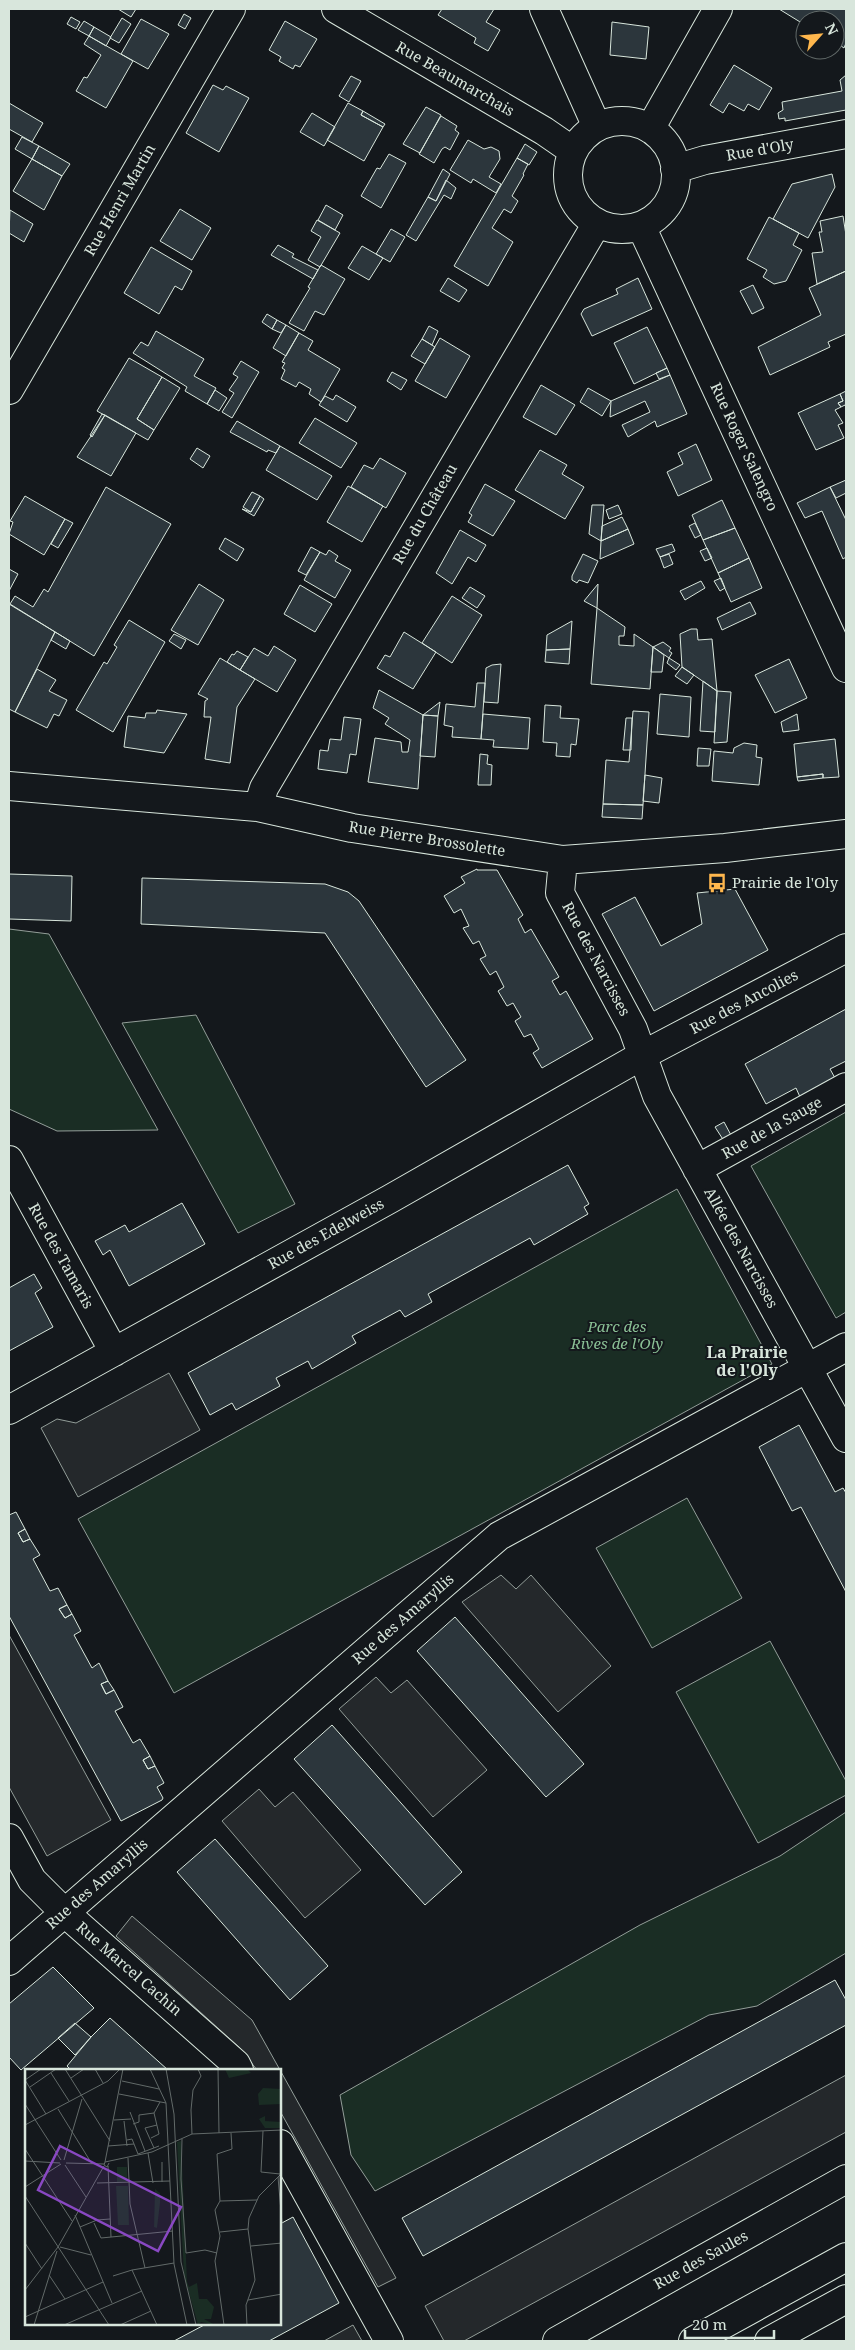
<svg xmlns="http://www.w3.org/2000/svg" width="855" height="2350" viewBox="0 0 855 2350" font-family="'Noto Serif',serif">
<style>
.green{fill:#1a2d24;stroke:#939e99}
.parking{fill:#24282b;stroke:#939e99}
.building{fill:#2c363c;stroke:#d8e6dc}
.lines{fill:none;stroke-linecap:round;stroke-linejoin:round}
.minor-casing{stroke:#d8e6dc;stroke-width:30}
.major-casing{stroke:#d8e6dc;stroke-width:30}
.minor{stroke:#14181c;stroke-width:28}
.major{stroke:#14181c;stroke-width:28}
.labels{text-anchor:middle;stroke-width:4;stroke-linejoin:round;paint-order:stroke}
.street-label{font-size:15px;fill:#d8e6dc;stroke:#14181c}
.poi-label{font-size:15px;fill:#d8e6dc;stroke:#14181c;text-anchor:start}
.park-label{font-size:15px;font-style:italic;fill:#8ac095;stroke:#14181c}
.neighbourhood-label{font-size:16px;font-weight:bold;fill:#d8e6dc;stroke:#14181c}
.inset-road{fill:none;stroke:#626a69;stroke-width:1}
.view{fill:#8948c3;fill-opacity:0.15;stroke:#8948c3;stroke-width:2.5}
.inset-edge{fill:none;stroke:#d8e6dc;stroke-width:2.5}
</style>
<rect width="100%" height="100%" fill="#14181c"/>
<path class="green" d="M 9,929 L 49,934 L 158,1130 L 57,1131 L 9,1109 Z
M 196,1015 L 295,1204 L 238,1233 L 122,1023 Z
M 846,1112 L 846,1312 L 836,1318 L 751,1166 Z
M 677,1189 L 772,1364 L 174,1693 L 78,1519 Z
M 687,1498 L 742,1598 L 652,1648 L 596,1548 Z
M 770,1641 L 846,1781 L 846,1795 L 758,1843 L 676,1692 Z
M 846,1812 L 846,1953 L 757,2006 L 709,2015 L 375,2191 L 351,2155 L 340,2095 L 640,1925 L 780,1856 Z"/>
<path class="parking" d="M 169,1373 L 200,1430 L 78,1497 L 41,1428 L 57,1419 L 76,1423 Z
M 501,1575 L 516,1589 L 531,1575 L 611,1666 L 558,1712 L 462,1602 Z
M 9,1635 L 111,1820 L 47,1856 L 9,1787 Z
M 376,1677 L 391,1693 L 407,1680 L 487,1770 L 433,1817 L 339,1709 Z
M 259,1789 L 275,1807 L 293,1792 L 361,1870 L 305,1918 L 222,1821 Z
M 132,1916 L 252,2020 L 280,2070 L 257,2070 L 240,2048 L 116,1936 Z
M 280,2070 L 396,2278 L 378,2287 L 280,2111 Z
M 846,2075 L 846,2132 L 464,2341 L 444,2341 L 425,2306 Z
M 353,2325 L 362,2341 L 324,2341 Z"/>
<path class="building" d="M 118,9 L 136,9 L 131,17 Z
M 442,9 L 494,9 L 486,22 L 500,30 L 488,51 L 474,43 L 476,38 L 438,15 Z
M 779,9 L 846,9 L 846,43 L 844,48 L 835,42 L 835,20 L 805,20 L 805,25 Z
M 184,14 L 191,18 L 185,29 L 178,25 Z
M 71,17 L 80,22 L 76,29 L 67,24 Z
M 122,18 L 131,24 L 119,43 L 110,38 Z
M 141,19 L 169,34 L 148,69 L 121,54 Z
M 84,21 L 94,27 L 89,36 L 78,30 Z
M 285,21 L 317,39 L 300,67 L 295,65 L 293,69 L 279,61 L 281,57 L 269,50 Z
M 612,22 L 649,27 L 646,59 L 610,55 Z
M 94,27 L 111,37 L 106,46 L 89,36 Z
M 89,36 L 133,61 L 106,108 L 76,91 L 84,77 L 87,78 L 101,55 L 84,44 Z
M 734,65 L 772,88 L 759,110 L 748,104 L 744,111 L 729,103 L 723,113 L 710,105 Z
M 846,75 L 846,110 L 785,121 L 785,118 L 779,119 L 778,113 L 783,110 L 782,102 L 842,91 L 840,80 Z
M 351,76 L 361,81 L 349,102 L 339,96 Z
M 213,85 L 223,90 L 226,86 L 249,98 L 219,152 L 186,133 Z
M 9,103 L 43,123 L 32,142 L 9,129 Z
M 348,103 L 363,111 L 361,115 L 383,127 L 364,161 L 327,140 Z
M 426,107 L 441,115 L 420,153 L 403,144 Z
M 363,111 L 385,124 L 383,127 L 361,115 Z
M 312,113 L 335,127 L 324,146 L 300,132 Z
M 441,116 L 457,126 L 455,130 L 459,133 L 450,150 L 445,147 L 442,149 L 434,163 L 419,154 Z
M 22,137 L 39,146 L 32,159 L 15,149 Z
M 468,140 L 484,149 L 491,147 L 499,151 L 500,159 L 489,177 L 501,184 L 496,193 L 473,179 L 471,183 L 450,170 Z
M 525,144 L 537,152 L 529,165 L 517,158 Z
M 39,146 L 70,164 L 62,176 L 32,159 Z
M 389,154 L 406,163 L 381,208 L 361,196 L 377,168 L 380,169 Z
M 517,158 L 528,164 L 523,174 L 524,175 L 512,196 L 518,201 L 511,213 L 504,209 L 492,228 L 513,242 L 488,286 L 454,266 Z
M 32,159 L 62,176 L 44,210 L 13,191 Z
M 443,169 L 450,174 L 436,201 L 428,197 Z
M 832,174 L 835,187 L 808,238 L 773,219 L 792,184 Z
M 446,180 L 456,188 L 451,199 L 444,195 L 416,241 L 406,235 L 428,197 L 436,201 Z
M 326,205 L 343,215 L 335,230 L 318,220 Z
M 180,209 L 211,228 L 192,260 L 160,241 Z
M 10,210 L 33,224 L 24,242 L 9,233 Z
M 843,216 L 846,235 L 846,271 L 817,284 L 812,253 L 823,252 L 819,232 L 822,232 L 820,221 Z
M 769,217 L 799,233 L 793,245 L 802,250 L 786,281 L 774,284 L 763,277 L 767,270 L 747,259 Z
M 317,220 L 340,233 L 320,267 L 308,260 L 321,237 L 311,231 Z
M 391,229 L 405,237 L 390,262 L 376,254 Z
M 278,245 L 294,254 L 292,257 L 318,270 L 313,279 L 271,255 Z
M 362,246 L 383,258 L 369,280 L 348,268 Z
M 151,247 L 192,271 L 182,290 L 175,286 L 159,314 L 124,293 Z
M 321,265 L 345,279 L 324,315 L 315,311 L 304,331 L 289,323 L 310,288 L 308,287 Z
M 846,271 L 846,334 L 828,342 L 830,347 L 770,375 L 758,347 L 821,315 L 809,288 Z
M 448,278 L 467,290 L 459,302 L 440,291 Z
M 638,278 L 652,309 L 592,336 L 581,314 L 584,309 L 618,294 L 616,289 Z
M 753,285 L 764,308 L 752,314 L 740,291 Z
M 267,314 L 277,320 L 272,329 L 262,322 Z
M 277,320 L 286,325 L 281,333 L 272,329 Z
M 286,325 L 299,333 L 286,356 L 273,348 Z
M 429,326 L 438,331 L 432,345 L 422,339 Z
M 647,327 L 667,368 L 634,384 L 614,343 Z
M 156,331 L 204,359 L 194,376 L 216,388 L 207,404 L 185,391 L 187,387 L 133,353 L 141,342 L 148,346 Z
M 299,333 L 313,341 L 308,350 L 340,369 L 321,402 L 309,394 L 311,389 L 299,382 L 296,387 L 281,379 L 285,370 L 282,368 L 285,363 L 282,362 Z
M 440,338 L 470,356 L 446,398 L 415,381 Z
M 422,339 L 435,347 L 425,364 L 411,356 Z
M 129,358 L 162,377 L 137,419 L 154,430 L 148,440 L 97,411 Z
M 241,361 L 259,372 L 232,418 L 222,412 L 234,393 L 229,390 L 238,377 L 233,374 Z
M 667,368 L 670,375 L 659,379 L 656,373 Z
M 392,372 L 407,380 L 401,390 L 387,381 Z
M 670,375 L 687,414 L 657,427 L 655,421 L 628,437 L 622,425 L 650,412 L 645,401 L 610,417 L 611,401 Z
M 162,377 L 180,388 L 154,430 L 137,419 Z
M 541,385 L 575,405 L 556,435 L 523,417 Z
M 588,388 L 611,401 L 602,416 L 580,402 Z
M 215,390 L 227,398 L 219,411 L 207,404 Z
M 846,391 L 846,408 L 845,405 L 841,407 L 838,403 L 843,401 L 840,394 Z
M 840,394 L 843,401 L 838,403 L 841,407 L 835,410 L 843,423 L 838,425 L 844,438 L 816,450 L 798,413 Z
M 336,395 L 356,407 L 347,422 L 319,405 L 325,396 L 333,400 Z
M 102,414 L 105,415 L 92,437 L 90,435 Z
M 105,415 L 136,433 L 111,476 L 77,457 Z
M 315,418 L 357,443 L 341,468 L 299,443 Z
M 237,421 L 280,446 L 276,453 L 268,450 L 267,452 L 230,432 Z
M 696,444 L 712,480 L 678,496 L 667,472 L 683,464 L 678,453 Z
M 280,446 L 332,476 L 317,500 L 266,470 Z
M 197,448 L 210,456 L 203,468 L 190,459 Z
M 540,450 L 567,465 L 562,474 L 584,487 L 565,519 L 515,490 Z
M 380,458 L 406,473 L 386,508 L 351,487 L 364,465 L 373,469 Z
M 846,480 L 846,493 L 836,498 L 830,487 Z
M 485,484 L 515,501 L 493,536 L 468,522 L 472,515 L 469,513 Z
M 348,486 L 383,506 L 362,542 L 327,522 Z
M 106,487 L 171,524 L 94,656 L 10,604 L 15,596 L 33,607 L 44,589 L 48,592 Z
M 830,487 L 846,520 L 846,557 L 843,559 L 822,511 L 805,518 L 797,503 Z
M 252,492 L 260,496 L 251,512 L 243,507 Z
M 25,496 L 65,519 L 44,555 L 9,534 L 13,522 L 10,521 Z
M 260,496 L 264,499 L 254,516 L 242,509 L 251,512 Z
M 722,500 L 735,528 L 703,540 L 692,515 Z
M 592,505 L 604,505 L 601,541 L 589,534 Z
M 618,505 L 622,514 L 609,519 L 606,510 Z
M 622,517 L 628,529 L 601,541 L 602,526 Z
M 65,519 L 73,523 L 58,548 L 51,544 Z
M 695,523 L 701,535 L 695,538 L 689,526 Z
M 735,528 L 749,558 L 718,573 L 703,540 Z
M 628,529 L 634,544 L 600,559 L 601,541 Z
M 460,530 L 486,545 L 476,562 L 468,557 L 452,584 L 436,573 Z
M 225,538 L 244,549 L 237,561 L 219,549 Z
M 672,544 L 675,551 L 660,557 L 656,549 Z
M 311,547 L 320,552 L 306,575 L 298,571 Z
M 707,548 L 712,558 L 705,561 L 700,551 Z
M 329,550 L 338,556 L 335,561 L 351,570 L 335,598 L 304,580 L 320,552 L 326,555 Z
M 583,554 L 598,561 L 588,583 L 579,580 L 577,583 L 572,580 L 572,576 Z
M 669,554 L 673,564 L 664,568 L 660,557 Z
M 749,558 L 762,588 L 731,602 L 718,573 Z
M 9,569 L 18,574 L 9,591 Z
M 721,578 L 725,588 L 720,591 L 714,581 Z
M 701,581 L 705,588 L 685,600 L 680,591 Z
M 199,584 L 224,600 L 198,645 L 171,630 Z
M 598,584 L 597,608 L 584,601 Z
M 300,585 L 332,604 L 315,632 L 284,614 Z
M 470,587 L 485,596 L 477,608 L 462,598 Z
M 452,596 L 482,615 L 452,663 L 422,643 Z
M 750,602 L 756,614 L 722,630 L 717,618 Z
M 9,604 L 55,632 L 15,712 L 9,709 Z
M 597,608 L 625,627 L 624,636 L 619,636 L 619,645 L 634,646 L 634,634 L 653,647 L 650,689 L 591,684 Z
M 129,620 L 165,642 L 113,732 L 76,710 L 104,662 L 107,664 L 117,647 L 114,645 Z
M 572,621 L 570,649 L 546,650 L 547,635 Z
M 691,629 L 697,629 L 698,640 L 712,639 L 717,691 L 682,667 L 680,634 Z
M 55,632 L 70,641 L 66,649 L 51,640 Z
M 404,632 L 436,652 L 413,689 L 377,668 L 385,655 L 390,657 Z
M 174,634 L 186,640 L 181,649 L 169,641 Z
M 663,642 L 671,648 L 669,651 L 672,653 L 669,658 L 653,647 Z
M 274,646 L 296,660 L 277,692 L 240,670 L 254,648 L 268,656 Z
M 653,647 L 664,655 L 662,672 L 651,672 Z
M 570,649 L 569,664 L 545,662 L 546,650 Z
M 237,651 L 248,657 L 240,670 L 227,662 L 232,654 L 234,655 Z
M 220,658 L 255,679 L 237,707 L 230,763 L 205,759 L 211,717 L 204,717 L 205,701 L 208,699 L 198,694 Z
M 669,658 L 680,665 L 676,670 L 667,663 Z
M 789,659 L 807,698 L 775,713 L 755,675 Z
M 501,664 L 498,703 L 484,702 L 486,668 L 492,665 Z
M 682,667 L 694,675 L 687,684 L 675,676 Z
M 37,669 L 56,680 L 49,691 L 67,700 L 59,716 L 54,714 L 47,728 L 15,712 Z
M 703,681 L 717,691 L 715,732 L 700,731 Z
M 477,683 L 485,683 L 481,739 L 452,737 L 453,727 L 444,725 L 446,704 L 475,707 Z
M 379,690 L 423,715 L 418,789 L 368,782 L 375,738 L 401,742 L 402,752 L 408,752 L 410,740 L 385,724 L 389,718 L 373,708 Z
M 717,691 L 731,692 L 727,742 L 714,743 Z
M 660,694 L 691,697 L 689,737 L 657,734 Z
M 440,702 L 438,716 L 423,715 Z
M 545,705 L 561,706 L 560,718 L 579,719 L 576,745 L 571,744 L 570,757 L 556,756 L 557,743 L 543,742 Z
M 157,710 L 187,714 L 164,753 L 124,747 L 128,716 L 145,718 L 146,713 L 156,713 Z
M 633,711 L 649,712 L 643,805 L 603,804 L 606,760 L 629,762 Z
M 483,714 L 530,718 L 528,749 L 493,747 L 494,740 L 481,739 Z
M 797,714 L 799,730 L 783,732 L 781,722 Z
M 423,715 L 438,716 L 435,757 L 420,756 Z
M 344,717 L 361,719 L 356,755 L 350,754 L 347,773 L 318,769 L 320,750 L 328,751 L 330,739 L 341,740 Z
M 626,718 L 632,718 L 631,750 L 623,750 Z
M 835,739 L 839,777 L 823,778 L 823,774 L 797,777 L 794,744 Z
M 744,743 L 757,745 L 756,757 L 762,758 L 759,785 L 712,781 L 714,751 L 733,753 L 734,748 Z
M 698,748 L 711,749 L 709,766 L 697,766 Z
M 480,754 L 488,755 L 487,764 L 492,765 L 491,785 L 478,785 Z
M 823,774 L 823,778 L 798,781 L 797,777 Z
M 645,775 L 662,778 L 659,803 L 643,801 Z
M 603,804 L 643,805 L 642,819 L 602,817 Z
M 477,869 L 477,870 L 497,870 L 523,915 L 518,919 L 525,933 L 531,929 L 559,977 L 552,981 L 560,995 L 566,991 L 593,1039 L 542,1068 L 533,1053 L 539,1049 L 531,1034 L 524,1037 L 515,1021 L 521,1017 L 513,1003 L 507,1006 L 498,991 L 504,987 L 496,971 L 490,975 L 480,959 L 486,956 L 479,941 L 473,944 L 463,928 L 469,926 L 461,909 L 454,913 L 444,896 L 465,883 L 461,877 Z
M 9,874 L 72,876 L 71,921 L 9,919 Z
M 142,878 L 325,884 L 348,892 L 359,901 L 466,1060 L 426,1087 L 325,933 L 141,924 Z
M 735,889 L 768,950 L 654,1011 L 602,914 L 635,897 L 661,946 L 702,924 L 697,893 Z
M 846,1009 L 846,1061 L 830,1069 L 835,1078 L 800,1097 L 796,1088 L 766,1104 L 745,1064 Z
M 724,1122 L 732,1137 L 724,1141 L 715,1127 Z
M 568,1165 L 589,1204 L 584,1207 L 588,1214 L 534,1245 L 530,1238 L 428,1294 L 432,1302 L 405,1317 L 400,1310 L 352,1336 L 356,1343 L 312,1369 L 308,1361 L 276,1378 L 280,1386 L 236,1410 L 232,1403 L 210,1415 L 188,1373 Z
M 182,1203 L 205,1244 L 129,1286 L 110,1250 L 103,1255 L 95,1241 L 125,1225 L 129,1232 Z
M 34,1274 L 42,1288 L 35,1293 L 53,1327 L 9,1351 L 9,1288 Z
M 799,1425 L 835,1492 L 843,1488 L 846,1493 L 846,1592 L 801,1507 L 792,1511 L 759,1447 Z
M 16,1512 L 25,1529 L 18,1533 L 23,1542 L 30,1539 L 40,1555 L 33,1559 L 50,1591 L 58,1588 L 67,1605 L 59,1609 L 65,1618 L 72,1614 L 81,1631 L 74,1635 L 92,1668 L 99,1663 L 108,1681 L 101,1684 L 106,1694 L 114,1690 L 123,1707 L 115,1711 L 133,1743 L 140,1739 L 150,1756 L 143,1760 L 148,1769 L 155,1766 L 164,1783 L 157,1787 L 163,1798 L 162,1800 L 121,1821 L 9,1616 L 9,1515 Z
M 25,1529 L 30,1539 L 23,1542 L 18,1533 Z
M 67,1605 L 72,1614 L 65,1618 L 59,1609 Z
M 455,1617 L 584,1764 L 546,1797 L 417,1651 Z
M 108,1681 L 114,1690 L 106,1694 L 101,1684 Z
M 332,1725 L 462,1872 L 425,1905 L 294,1759 Z
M 150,1756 L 155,1766 L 148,1769 L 143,1760 Z
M 215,1839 L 328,1966 L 290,2000 L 177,1872 Z
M 53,1967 L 94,2008 L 21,2070 L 9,2057 L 9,2004 Z
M 835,1980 L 846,2000 L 846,2025 L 423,2256 L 402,2218 Z
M 110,2018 L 168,2070 L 71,2070 L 67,2066 L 91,2037 Z
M 75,2023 L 91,2037 L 75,2055 L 58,2038 Z
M 293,2217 L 339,2303 L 269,2341 L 174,2341 L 206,2324 L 280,2324 L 280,2224 Z"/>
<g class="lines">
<defs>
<path id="minor" d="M 336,9 L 544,131 L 573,151
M 544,9 L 597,127
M568 175a54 54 0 1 1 108 0a54 54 0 1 1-108 0Z
M 650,129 L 718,9
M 675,169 L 705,160 L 846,134
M 641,226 L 846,668
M 9,390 L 231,9
M 9,786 L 258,807 L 352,828 L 563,860 L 725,848 L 846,834
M 258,807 L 264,788 L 597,223
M 563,860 L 560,893 L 633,1029 L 657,1096 L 846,1438
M 9,1160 L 114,1352
M 697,1169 L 846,1087
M 9,1410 L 390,1199 L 641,1056 L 846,948
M 9,1838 L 32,1880 L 64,1912 L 236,2064 L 239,2070
M 9,1961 L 499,1536 L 846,1347
M 280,2144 L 389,2341
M 557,2341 L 846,2179"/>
<path id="major" d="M 693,2341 L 846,2257
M 769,2341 L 846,2299"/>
</defs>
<use href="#minor" class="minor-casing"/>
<use href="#major" class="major-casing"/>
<use href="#minor" class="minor"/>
<use href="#major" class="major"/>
</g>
<defs>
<symbol id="bus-bare" viewBox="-9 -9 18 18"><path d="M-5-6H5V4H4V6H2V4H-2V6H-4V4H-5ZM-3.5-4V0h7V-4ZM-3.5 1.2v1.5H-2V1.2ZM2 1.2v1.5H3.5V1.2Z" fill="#ffb74d" stroke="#14181c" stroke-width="2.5" paint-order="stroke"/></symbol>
</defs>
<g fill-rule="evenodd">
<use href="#bus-bare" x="703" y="869" width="28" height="28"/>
</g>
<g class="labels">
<g class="street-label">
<text transform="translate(455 79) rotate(30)" y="5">Rue Beaumarchais</text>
<text transform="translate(760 150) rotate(-10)" y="5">Rue d'Oly</text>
<text transform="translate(120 200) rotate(-60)" y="5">Rue Henri Martin</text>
<text transform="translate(744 447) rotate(65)" y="5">Rue Roger Salengro</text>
<text transform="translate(425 514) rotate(-60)" y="5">Rue du Château</text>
<text transform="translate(427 839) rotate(9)" y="5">Rue Pierre Brossolette</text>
<text transform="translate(596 959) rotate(62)" y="5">Rue des Narcisses</text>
<text transform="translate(744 1002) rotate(-28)" y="5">Rue des Ancolies</text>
<text transform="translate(772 1128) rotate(-29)" y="5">Rue de la Sauge</text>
<text transform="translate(326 1234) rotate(-29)" y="5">Rue des Edelweiss</text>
<text transform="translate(741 1248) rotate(61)" y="5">Allée des Narcisses</text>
<text transform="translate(61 1256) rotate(61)" y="5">Rue des Tamaris</text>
<text transform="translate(403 1619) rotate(-41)" y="5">Rue des Amaryllis</text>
<text transform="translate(97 1884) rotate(-41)" y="5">Rue des Amaryllis</text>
<text transform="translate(129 1969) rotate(41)" y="5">Rue Marcel Cachin</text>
<text transform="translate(701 2260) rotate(-29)" y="5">Rue des Saules</text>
</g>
<g class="poi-label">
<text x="732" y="888">Prairie de l'Oly</text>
</g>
<g class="park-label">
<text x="617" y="1332">Parc des<tspan x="617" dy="17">Rives de l'Oly</tspan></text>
</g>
<g class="neighbourhood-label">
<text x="747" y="1358">La Prairie<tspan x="747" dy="18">de l'Oly</tspan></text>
</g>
</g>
<g transform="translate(25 2069)">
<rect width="256" height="256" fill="#14181c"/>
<path d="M 200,0 L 222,0 L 226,4 L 204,9 ZM 238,19 L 256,20 L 256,35 L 234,36 L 233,25 ZM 240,47 L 240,52 L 256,53 L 256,59 L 240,59 L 234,50 ZM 156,72 L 162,213 L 164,218 L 172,214 L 174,230 L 182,230 L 189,238 L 186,250 L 179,250 L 190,256 L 176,253 L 173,256 L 159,206 L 152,73 ZM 92,98 L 102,98 L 102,112 L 92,113 ZM 91,117 L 103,117 L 104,156 L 93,156 ZM 130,120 L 135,124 L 135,134 L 132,159 L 129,158 Z" fill="#1a2d24"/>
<path class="inset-road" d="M 40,0 L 85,72M 70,0 L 78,14M 125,0 L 141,34 L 149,195 L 162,256M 141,0 L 149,45 L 156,193 L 171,256M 193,0 L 194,64M 26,4 L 44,32M 46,9 L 59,0M 0,11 L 21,45M 0,11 L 16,0M 97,12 L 134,20M 5,18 L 31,0M 94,25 L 141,34M 0,35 L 36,91M 33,40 L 67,95M 105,43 L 120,82M 89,51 L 106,50M 99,52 L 102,77M 108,55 L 114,53 L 114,46 L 129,44M 0,56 L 83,12 L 95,0M 238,62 L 236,103 L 255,105M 167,65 L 166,41 L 168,21 L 176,7 L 173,0M 126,69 L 134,65 L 129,44 L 135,33M 157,70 L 156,110 L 161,184 L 180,181 L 192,184M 102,71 L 107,70 L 113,85M 83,77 L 109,75M 129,79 L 120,59 L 132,56M 0,80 L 47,152M 123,84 L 128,114M 113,85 L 134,77M 103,89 L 105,135 L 120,199M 39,91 L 57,30M 0,92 L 35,94M 80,93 L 98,0M 137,93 L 137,113M 41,94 L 79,95M 84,94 L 82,98 L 79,96 L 80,93 L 127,83 L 167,65 L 257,61M 40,96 L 61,128M 83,97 L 86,168M 253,108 L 257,154M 72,114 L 145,112M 0,118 L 36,95M 0,127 L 84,256M 195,132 L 232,131M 50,146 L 87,234M 69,154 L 76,169 L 148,162M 55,158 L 72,151 L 85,150M 195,163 L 223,160M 0,174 L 17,200M 226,177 L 257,174M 35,178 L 66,186M 24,206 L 40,230M 88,207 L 107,201M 0,221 L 33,178 L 79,97M 223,231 L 257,225M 0,248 L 78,213M 9,256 L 32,182M 39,256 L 117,222M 95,256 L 126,242M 132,256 L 107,201 L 149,194M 199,256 L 190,192 L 195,167 L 190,141 L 195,132 L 192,85 L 207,80 L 206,64M 222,256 L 221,236 L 230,211 L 223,160 L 224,149 L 234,127 L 257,104"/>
<path class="view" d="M 35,77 L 156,138 L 133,182 L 13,121 Z"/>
<rect width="256" height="256" class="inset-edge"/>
</g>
<rect width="855" height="2350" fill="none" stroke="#d8e6dc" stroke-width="20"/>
<g transform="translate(820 35) rotate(63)"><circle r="24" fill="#14181c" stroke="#626a69"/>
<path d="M0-4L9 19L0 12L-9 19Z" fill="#ffb74d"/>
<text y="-8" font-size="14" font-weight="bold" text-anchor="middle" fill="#d8e6dc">N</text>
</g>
<path d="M685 2330v8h89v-8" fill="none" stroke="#d8e6dc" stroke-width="2.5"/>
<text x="692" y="2330" font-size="15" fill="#d8e6dc" stroke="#14181c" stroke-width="4" paint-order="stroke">20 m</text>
</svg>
